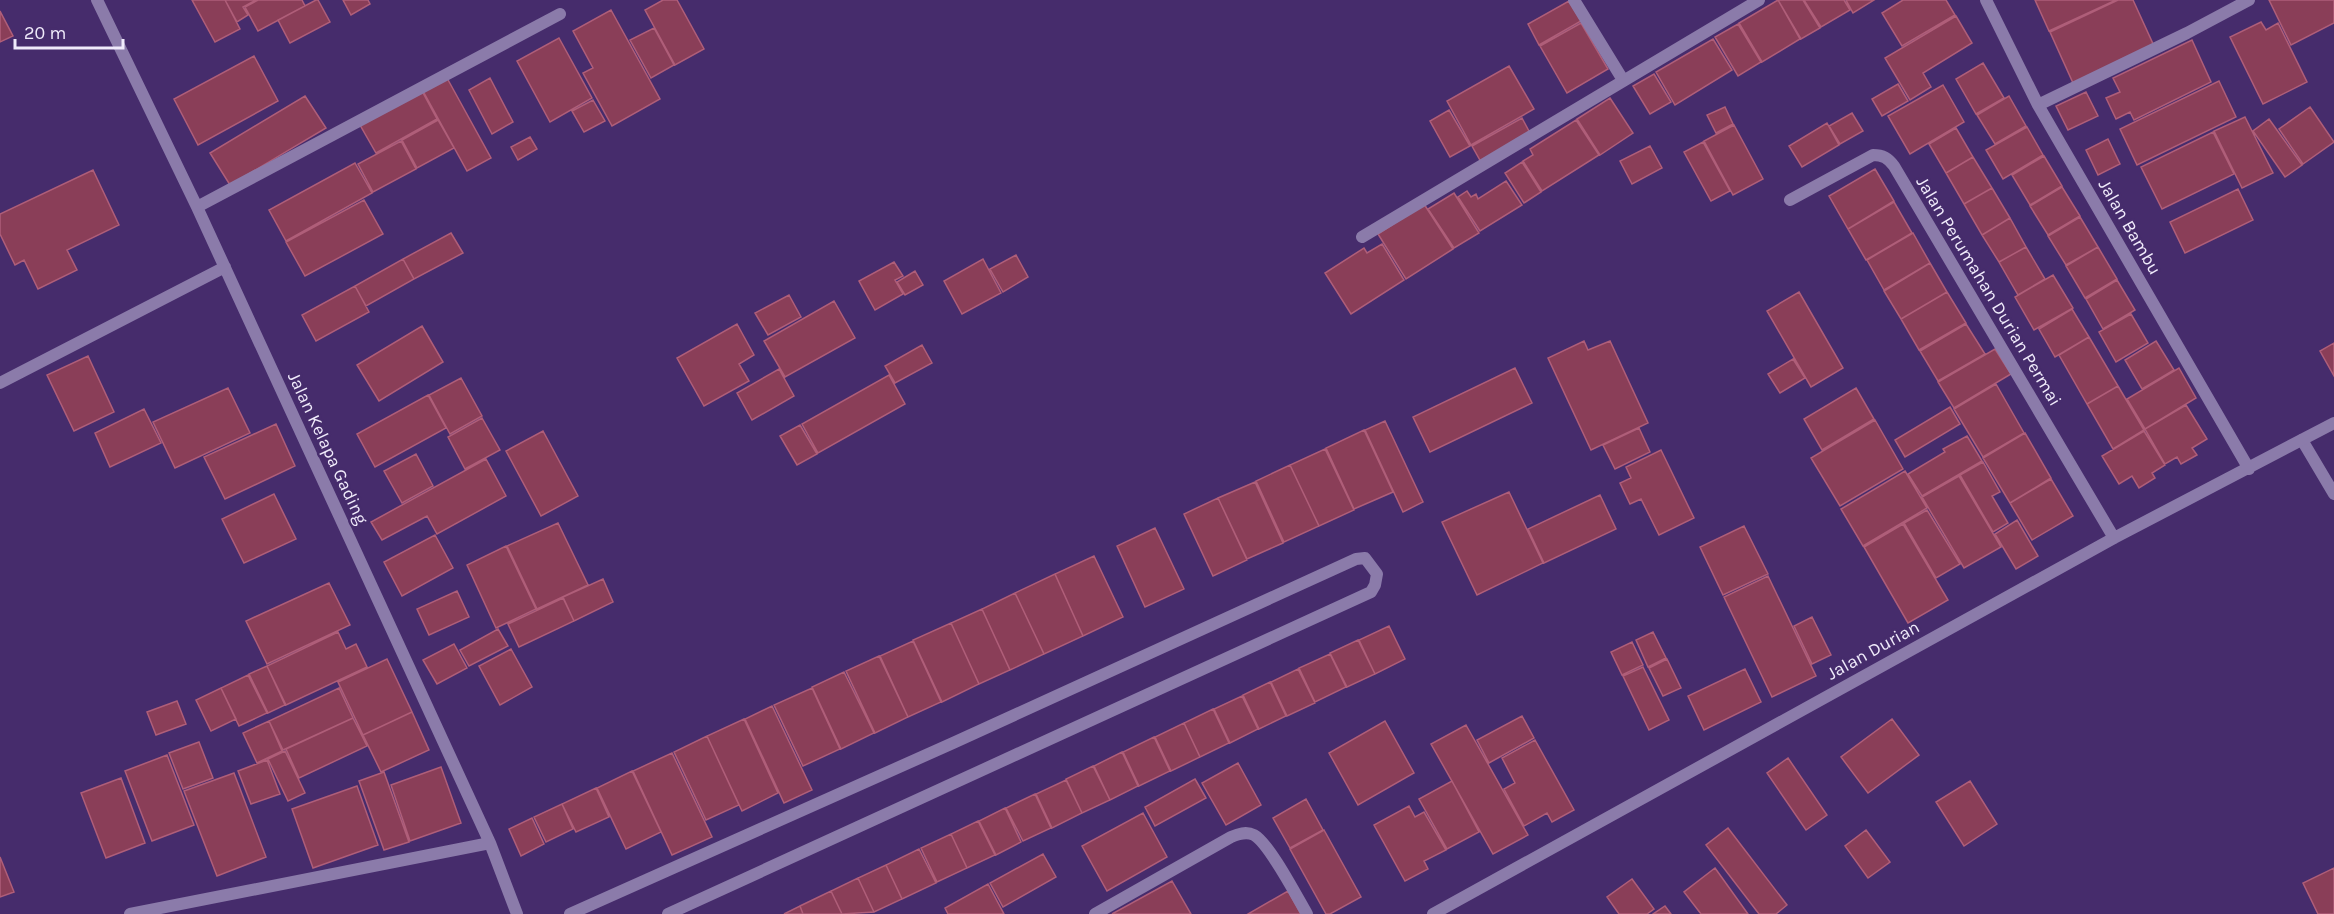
<svg xmlns="http://www.w3.org/2000/svg" width="2334" height="914" viewBox="0 0 2334 914" font-family="Karla,sans-serif">
<style>
.building{fill:#8a3e58;stroke:#af5e79;stroke-width:1.5}
.lines{fill:none;stroke-linecap:round;stroke-linejoin:round}
.service{stroke:#8b7baa;stroke-width:12}
.minor{stroke:#8b7baa;stroke-width:12}
.labels{text-anchor:middle;stroke-width:5;stroke-linejoin:round;paint-order:stroke}
.street-label{font-size:18px;fill:#f0ebfb;stroke:#462c6c}
</style>
<rect width="100%" height="100%" fill="#462c6c"/>
<path class="building" d="M 192,0 L 225,0 L 240,29 L 215,42 Z
M 225,0 L 256,0 L 243,7 L 248,15 L 237,22 Z
M 258,0 L 302,0 L 305,6 L 258,31 L 245,7 Z
M 316,0 L 318,0 L 330,22 L 290,43 L 278,20 Z
M 343,0 L 368,0 L 370,4 L 351,15 Z
M 663,0 L 677,0 L 704,49 L 675,65 L 645,10 Z
M 1778,0 L 1803,0 L 1820,28 L 1801,39 Z
M 1778,0 L 1800,39 L 1762,62 L 1739,23 Z
M 1804,0 L 1844,0 L 1850,10 L 1821,27 Z
M 1846,0 L 1874,0 L 1853,13 Z
M 1903,0 L 1946,0 L 1955,15 L 1902,46 L 1882,13 Z
M 2035,0 L 2116,0 L 2049,31 Z
M 2118,0 L 2133,0 L 2154,46 L 2073,83 L 2050,32 Z
M 2269,0 L 2334,0 L 2334,23 L 2291,45 Z
M 1569,1 L 1581,21 L 1539,45 L 1528,24 Z
M 611,10 L 660,99 L 612,126 L 583,73 L 593,68 L 573,31 Z
M 0,11 L 13,36 L 0,42 Z
M 1956,16 L 1972,43 L 1923,73 L 1931,87 L 1910,100 L 1885,58 Z
M 2261,22 L 2266,30 L 2278,23 L 2307,82 L 2263,104 L 2230,37 Z
M 1581,23 L 1608,69 L 1567,93 L 1540,46 Z
M 1738,24 L 1761,62 L 1738,76 L 1715,37 Z
M 654,28 L 674,65 L 651,78 L 630,40 Z
M 559,38 L 592,98 L 550,122 L 517,61 Z
M 1713,39 L 1732,70 L 1675,105 L 1656,72 Z
M 2192,40 L 2211,82 L 2134,120 L 2130,112 L 2116,119 L 2106,98 L 2120,92 L 2113,78 Z
M 254,56 L 278,101 L 198,145 L 174,99 Z
M 1983,63 L 2004,98 L 1976,114 L 1956,79 Z
M 1509,66 L 1534,109 L 1471,145 L 1447,101 Z
M 1654,74 L 1671,102 L 1650,114 L 1633,86 Z
M 447,78 L 491,158 L 467,171 L 423,91 Z
M 490,78 L 513,122 L 492,134 L 469,90 Z
M 2219,81 L 2236,117 L 2137,165 L 2120,129 Z
M 1898,84 L 1908,101 L 1882,116 L 1872,99 Z
M 1943,85 L 1964,122 L 1910,154 L 1888,116 Z
M 422,91 L 437,119 L 376,153 L 360,125 Z
M 2086,92 L 2098,116 L 2068,130 L 2056,106 Z
M 305,96 L 326,128 L 230,185 L 210,153 Z
M 2009,96 L 2026,126 L 1995,144 L 1977,115 Z
M 1610,98 L 1633,133 L 1600,155 L 1577,119 Z
M 593,100 L 605,121 L 584,132 L 572,111 Z
M 1725,107 L 1733,124 L 1716,133 L 1707,115 Z
M 2310,107 L 2334,142 L 2303,164 L 2279,129 Z
M 1449,110 L 1470,146 L 1450,157 L 1430,121 Z
M 1852,113 L 1863,131 L 1840,144 L 1829,126 Z
M 2245,117 L 2273,173 L 2242,188 L 2214,131 Z
M 1522,118 L 1530,133 L 1481,162 L 1472,146 Z
M 2269,119 L 2302,165 L 2285,177 L 2253,131 Z
M 438,120 L 454,148 L 417,168 L 402,140 Z
M 1576,120 L 1599,155 L 1542,191 L 1523,161 L 1533,155 L 1530,149 Z
M 1827,123 L 1839,145 L 1802,167 L 1789,146 Z
M 1734,125 L 1763,179 L 1733,195 L 1704,141 Z
M 2027,127 L 2043,155 L 2003,179 L 1986,150 Z
M 1956,128 L 1973,157 L 1946,173 L 1929,144 Z
M 2213,132 L 2234,174 L 2162,209 L 2141,167 Z
M 530,137 L 537,149 L 518,160 L 511,147 Z
M 2108,139 L 2120,164 L 2098,175 L 2086,150 Z
M 401,141 L 416,169 L 373,192 L 358,164 Z
M 1703,142 L 1730,191 L 1711,201 L 1684,152 Z
M 1650,146 L 1662,168 L 1632,184 L 1620,161 Z
M 2044,156 L 2062,186 L 2030,205 L 2012,175 Z
M 1973,157 L 1992,188 L 1964,204 L 1946,173 Z
M 1522,162 L 1541,192 L 1524,203 L 1505,173 Z
M 355,163 L 372,193 L 286,241 L 269,210 Z
M 1875,169 L 1894,201 L 1848,229 L 1829,196 Z
M 93,170 L 119,225 L 67,250 L 77,270 L 38,289 L 24,260 L 15,265 L 0,234 L 0,214 Z
M 1506,181 L 1522,205 L 1480,231 L 1458,197 L 1467,191 L 1471,197 L 1476,194 L 1478,199 Z
M 2062,187 L 2080,216 L 2048,235 L 2030,206 Z
M 1992,188 L 2010,218 L 1982,235 L 1964,204 Z
M 2238,189 L 2253,220 L 2185,253 L 2170,222 Z
M 1454,193 L 1479,233 L 1454,248 L 1428,209 Z
M 364,200 L 383,234 L 305,276 L 286,242 Z
M 1894,202 L 1912,233 L 1866,260 L 1848,229 Z
M 1424,204 L 1453,249 L 1406,279 L 1378,234 Z
M 2080,217 L 2098,247 L 2066,265 L 2048,236 Z
M 2010,218 L 2026,247 L 1999,262 L 1982,235 Z
M 451,233 L 463,253 L 414,279 L 403,259 Z
M 1913,233 L 1930,263 L 1884,290 L 1867,260 Z
M 1382,244 L 1404,280 L 1351,314 L 1325,273 L 1364,248 L 1367,253 Z
M 2026,247 L 2045,279 L 2018,295 L 1999,262 Z
M 2098,247 L 2117,279 L 2085,298 L 2066,266 Z
M 1016,255 L 1028,277 L 1003,292 L 990,269 Z
M 403,259 L 414,279 L 366,306 L 355,286 Z
M 983,259 L 1001,293 L 962,314 L 944,281 Z
M 894,262 L 903,276 L 895,280 L 903,294 L 875,310 L 859,281 Z
M 1930,263 L 1947,292 L 1901,319 L 1884,291 Z
M 915,271 L 923,285 L 905,295 L 897,282 Z
M 2053,275 L 2073,308 L 2034,330 L 2015,297 Z
M 2117,280 L 2135,310 L 2103,329 L 2086,299 Z
M 355,286 L 369,312 L 316,341 L 302,315 Z
M 1799,292 L 1843,368 L 1811,387 L 1767,311 Z
M 1947,292 L 1966,323 L 1919,350 L 1901,319 Z
M 789,295 L 801,317 L 768,335 L 755,313 Z
M 834,301 L 855,338 L 785,377 L 764,341 Z
M 2072,309 L 2089,337 L 2055,357 L 2039,329 Z
M 2131,314 L 2148,343 L 2116,362 L 2099,332 Z
M 737,324 L 754,355 L 739,364 L 749,381 L 704,406 L 677,358 Z
M 1966,324 L 1985,354 L 1938,381 L 1920,351 Z
M 422,326 L 443,362 L 379,401 L 357,365 Z
M 2089,337 L 2118,386 L 2087,404 L 2059,355 Z
M 1584,341 L 1588,350 L 1610,341 L 1648,423 L 1591,450 L 1548,358 Z
M 2156,341 L 2174,370 L 2142,389 L 2125,360 Z
M 2334,343 L 2334,376 L 2320,351 Z
M 922,345 L 932,363 L 895,383 L 885,366 Z
M 1995,349 L 2011,374 L 1954,408 L 1938,382 Z
M 88,356 L 114,412 L 74,431 L 47,375 Z
M 1793,359 L 1805,378 L 1780,393 L 1768,374 Z
M 1515,368 L 1532,403 L 1430,452 L 1413,417 Z
M 2179,368 L 2196,398 L 2145,429 L 2127,399 Z
M 779,369 L 794,396 L 752,420 L 737,393 Z
M 889,375 L 905,404 L 818,453 L 802,424 Z
M 461,378 L 482,416 L 450,434 L 429,395 Z
M 1996,384 L 2024,433 L 1983,457 L 1954,409 Z
M 2118,386 L 2144,430 L 2113,449 L 2087,404 Z
M 228,388 L 250,433 L 175,468 L 153,422 Z
M 1856,388 L 1874,419 L 1822,450 L 1804,419 Z
M 428,395 L 446,428 L 375,467 L 357,434 Z
M 2186,405 L 2207,439 L 2192,448 L 2197,455 L 2181,464 L 2177,457 L 2165,464 L 2145,429 Z
M 1950,407 L 1960,424 L 1905,457 L 1895,440 Z
M 144,409 L 161,443 L 110,467 L 95,433 Z
M 482,418 L 500,450 L 465,469 L 448,437 Z
M 1875,420 L 1903,469 L 1840,506 L 1811,458 Z
M 1385,421 L 1423,502 L 1403,512 L 1365,430 Z
M 276,424 L 295,466 L 225,499 L 204,457 Z
M 800,425 L 817,454 L 797,465 L 780,436 Z
M 1639,428 L 1650,452 L 1615,469 L 1603,445 Z
M 1364,430 L 1393,492 L 1354,509 L 1326,448 Z
M 543,431 L 578,496 L 541,516 L 506,451 Z
M 2144,431 L 2165,465 L 2152,473 L 2155,478 L 2139,488 L 2132,476 L 2119,484 L 2102,456 Z
M 2025,433 L 2051,478 L 2010,503 L 1983,458 Z
M 1967,436 L 1982,461 L 1922,496 L 1908,474 L 1945,452 L 1943,449 Z
M 1325,449 L 1354,510 L 1319,526 L 1290,465 Z
M 1661,450 L 1694,518 L 1659,535 L 1641,499 L 1630,504 L 1620,483 L 1631,478 L 1626,467 Z
M 416,454 L 433,486 L 402,503 L 384,471 Z
M 486,459 L 506,496 L 437,534 L 427,516 L 382,540 L 371,522 Z
M 1983,462 L 2000,492 L 1992,496 L 2008,523 L 1993,532 L 1960,475 Z
M 1290,465 L 1319,526 L 1284,542 L 1256,481 Z
M 1905,471 L 1927,508 L 1863,546 L 1841,509 Z
M 1959,476 L 2001,547 L 1964,568 L 1922,497 Z
M 2051,479 L 2073,516 L 2032,540 L 2010,503 Z
M 1255,482 L 1283,543 L 1247,559 L 1218,498 Z
M 1509,492 L 1543,563 L 1477,595 L 1442,522 Z
M 274,494 L 296,539 L 244,563 L 222,519 Z
M 1600,495 L 1616,529 L 1544,563 L 1528,529 Z
M 1218,498 L 1247,560 L 1213,576 L 1184,514 Z
M 1927,510 L 1960,564 L 1936,578 L 1904,523 Z
M 2017,520 L 2038,556 L 2016,569 L 1995,534 Z
M 558,523 L 588,585 L 537,609 L 507,546 Z
M 1903,524 L 1948,600 L 1908,623 L 1864,547 Z
M 1744,526 L 1768,574 L 1723,595 L 1700,547 Z
M 1155,528 L 1184,589 L 1145,607 L 1117,546 Z
M 435,535 L 453,568 L 402,596 L 384,562 Z
M 506,546 L 536,609 L 496,628 L 467,565 Z
M 1094,556 L 1123,617 L 1083,636 L 1055,574 Z
M 1055,574 L 1083,636 L 1044,654 L 1015,593 Z
M 1768,576 L 1816,676 L 1772,697 L 1724,597 Z
M 603,579 L 613,602 L 574,621 L 563,597 Z
M 329,583 L 350,625 L 267,664 L 246,621 Z
M 457,591 L 469,617 L 429,635 L 417,609 Z
M 1015,593 L 1044,654 L 1010,670 L 982,609 Z
M 563,598 L 574,621 L 519,647 L 508,624 Z
M 982,609 L 1010,670 L 979,684 L 951,623 Z
M 1812,617 L 1831,655 L 1812,664 L 1794,626 Z
M 951,623 L 979,684 L 942,702 L 913,640 Z
M 1389,626 L 1405,659 L 1375,674 L 1359,640 Z
M 498,629 L 508,646 L 469,666 L 460,650 Z
M 338,632 L 346,649 L 356,644 L 367,667 L 286,705 L 267,666 Z
M 1653,632 L 1666,658 L 1648,667 L 1636,640 Z
M 1358,640 L 1375,674 L 1347,687 L 1330,653 Z
M 913,641 L 941,702 L 908,717 L 880,656 Z
M 1632,642 L 1643,665 L 1622,675 L 1611,652 Z
M 454,644 L 467,668 L 437,684 L 423,660 Z
M 511,649 L 532,687 L 500,705 L 479,666 Z
M 1330,654 L 1346,687 L 1315,702 L 1299,668 Z
M 879,656 L 908,717 L 875,733 L 846,671 Z
M 387,659 L 412,712 L 363,735 L 338,682 Z
M 1667,659 L 1681,688 L 1663,696 L 1649,668 Z
M 267,666 L 285,705 L 268,713 L 249,674 Z
M 1643,667 L 1669,720 L 1649,730 L 1623,676 Z
M 1298,669 L 1315,703 L 1287,716 L 1271,682 Z
M 1745,669 L 1761,702 L 1704,730 L 1688,696 Z
M 844,672 L 874,733 L 841,749 L 812,687 Z
M 248,675 L 267,713 L 239,726 L 221,688 Z
M 1270,682 L 1286,716 L 1259,729 L 1243,695 Z
M 221,688 L 236,719 L 211,731 L 196,700 Z
M 339,688 L 353,718 L 283,750 L 269,721 Z
M 812,688 L 840,749 L 803,766 L 774,705 Z
M 1242,696 L 1258,729 L 1230,743 L 1214,709 Z
M 177,701 L 186,724 L 156,735 L 147,712 Z
M 772,706 L 812,790 L 784,803 L 745,719 Z
M 1213,709 L 1229,743 L 1200,757 L 1184,723 Z
M 412,712 L 429,750 L 381,772 L 363,735 Z
M 1522,716 L 1534,738 L 1489,763 L 1477,740 Z
M 353,718 L 367,746 L 299,778 L 286,749 Z
M 744,719 L 778,793 L 742,811 L 707,736 Z
M 1892,719 L 1919,755 L 1868,793 L 1841,757 Z
M 269,721 L 282,751 L 257,763 L 243,733 Z
M 1385,721 L 1414,773 L 1358,805 L 1329,753 Z
M 1184,723 L 1200,757 L 1171,771 L 1155,737 Z
M 1466,725 L 1528,835 L 1493,854 L 1431,744 Z
M 707,736 L 739,805 L 706,820 L 674,752 Z
M 1154,737 L 1170,771 L 1139,786 L 1123,752 Z
M 1535,740 L 1574,810 L 1552,822 L 1547,813 L 1524,826 L 1504,789 L 1515,783 L 1502,758 Z
M 199,742 L 213,778 L 183,789 L 169,753 Z
M 285,751 L 305,793 L 288,801 L 268,759 Z
M 1122,752 L 1138,786 L 1110,800 L 1094,766 Z
M 672,753 L 712,837 L 672,855 L 633,771 Z
M 167,755 L 194,825 L 152,841 L 125,771 Z
M 1788,758 L 1827,815 L 1806,830 L 1767,773 Z
M 267,760 L 280,794 L 251,804 L 238,771 Z
M 1238,763 L 1261,805 L 1226,825 L 1202,783 Z
M 1093,766 L 1110,800 L 1082,813 L 1066,779 Z
M 441,767 L 461,823 L 410,841 L 391,785 Z
M 632,771 L 661,832 L 626,849 L 597,788 Z
M 384,772 L 409,842 L 384,850 L 359,781 Z
M 234,773 L 266,857 L 217,876 L 184,791 Z
M 121,778 L 145,843 L 106,858 L 81,793 Z
M 1195,779 L 1206,798 L 1155,826 L 1145,807 Z
M 1066,780 L 1082,813 L 1052,828 L 1036,794 Z
M 1452,781 L 1479,832 L 1447,849 L 1419,799 Z
M 1970,781 L 1997,824 L 1964,846 L 1936,802 Z
M 357,786 L 378,845 L 313,868 L 292,809 Z
M 596,788 L 609,817 L 576,832 L 562,804 Z
M 1035,794 L 1051,828 L 1023,841 L 1006,808 Z
M 1306,799 L 1323,830 L 1290,848 L 1273,818 Z
M 562,804 L 573,829 L 546,842 L 534,817 Z
M 1409,806 L 1415,817 L 1424,812 L 1446,850 L 1424,861 L 1428,869 L 1405,881 L 1374,825 Z
M 1005,808 L 1021,842 L 996,855 L 979,821 Z
M 1143,813 L 1167,857 L 1107,891 L 1082,846 Z
M 532,818 L 544,844 L 521,856 L 509,829 Z
M 978,821 L 995,855 L 967,868 L 951,834 Z
M 1728,828 L 1787,905 L 1776,914 L 1759,914 L 1706,845 Z
M 1324,830 L 1361,897 L 1330,914 L 1326,914 L 1290,849 Z
M 1866,830 L 1890,862 L 1868,878 L 1845,846 Z
M 951,834 L 967,868 L 937,882 L 921,848 Z
M 919,849 L 936,883 L 902,899 L 886,865 Z
M 1043,854 L 1056,877 L 1003,907 L 990,883 Z
M 0,857 L 14,892 L 0,897 Z
M 886,865 L 902,899 L 874,912 L 858,878 Z
M 1715,868 L 1748,914 L 1701,914 L 1684,892 Z
M 2334,868 L 2334,914 L 2318,914 L 2303,883 Z
M 858,878 L 874,912 L 842,914 L 831,891 Z
M 1632,879 L 1654,909 L 1647,914 L 1619,914 L 1607,897 Z
M 1172,881 L 1191,914 L 1112,914 Z
M 988,884 L 1004,914 L 948,914 L 945,908 Z
M 831,891 L 842,914 L 803,914 L 800,906 Z
M 1288,891 L 1301,914 L 1248,914 Z
M 800,906 L 803,914 L 784,914 Z
M 1665,906 L 1671,914 L 1653,914 Z"/>
<g class="lines">
<path class="service" d="M 2302,440 L 2334,494"/>
<path class="minor" d="M 97,0 L 197,207 L 490,843 L 517,914
M 1574,0 L 1623,80
M 1986,0 L 2038,105 L 2249,469
M 2038,105 L 2187,33 L 2249,0
M 1790,200 L 1873,155 C 1883,155 1888,158 1894,166 L 2114,538
M 197,207 L 560,14
M 1362,237 L 1759,0
M 0,383 L 225,267
M 130,914 L 490,843
M 570,914 L 953,743 L 1356,559 L 1365,558 L 1377,574 L 1375,585 L 1371,592 L 668,914
M 1095,914 L 1231,837 C 1238,834 1246,831 1254,835 C 1269,843 1297,897 1307,914
M 1433,914 L 2114,538 L 2334,423"/>
</g>
<g class="labels">
<g class="street-label">
<text transform="translate(2130 227) rotate(60)" y="6">Jalan Bambu</text>
<text transform="translate(1989 291) rotate(59)" y="6">Jalan Perumahan Durian Permai</text>
<text transform="translate(328 448) rotate(65)" y="6">Jalan Kelapa Gading</text>
<text transform="translate(1873 650) rotate(-29)" y="6">Jalan Durian</text>
</g>
</g>
<path d="M15 39v9h108v-9" fill="none" stroke="#f0ebfb" stroke-width="3"/>
<text x="24" y="39" font-size="18" fill="#f0ebfb" stroke="#462c6c" stroke-width="4.5" paint-order="stroke">20 m</text>
</svg>
